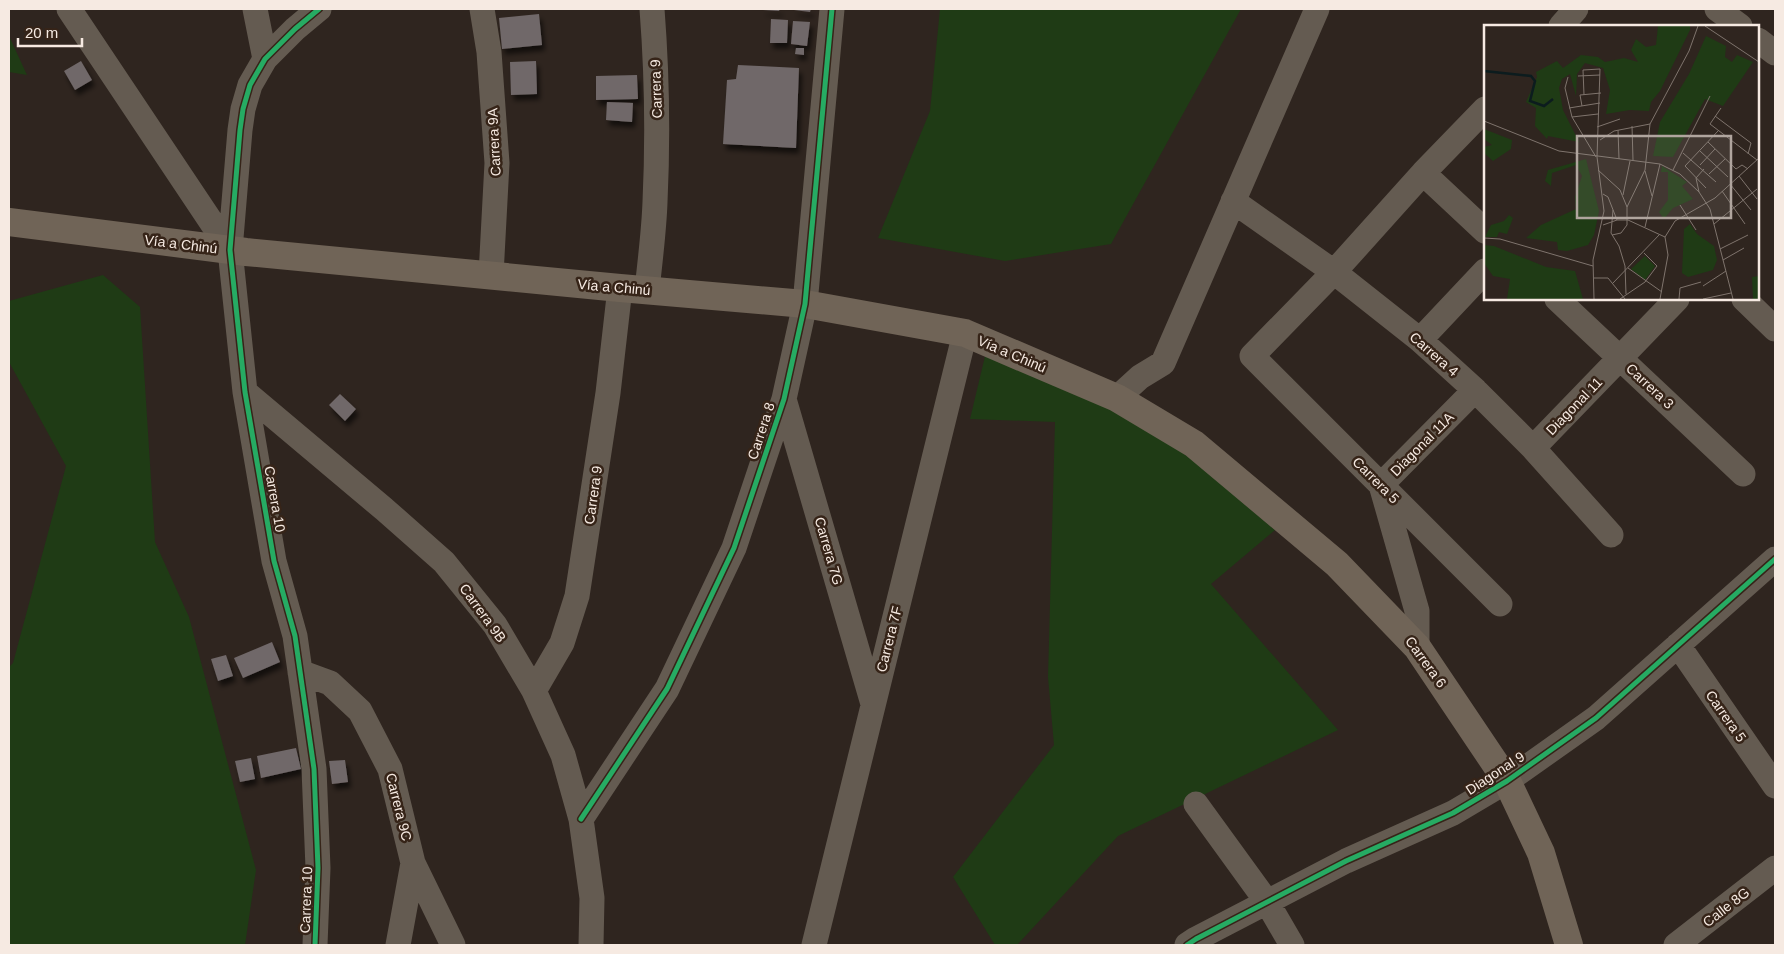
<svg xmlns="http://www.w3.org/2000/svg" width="1784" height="954" viewBox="0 0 1784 954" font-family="Helvetica,sans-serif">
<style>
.green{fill:#1f3b15}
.building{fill:#706869;filter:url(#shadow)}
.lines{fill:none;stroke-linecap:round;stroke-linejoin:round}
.minor{stroke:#645b51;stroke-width:25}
.major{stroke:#706457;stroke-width:28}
.cycleway-casing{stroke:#362418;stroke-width:8}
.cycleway{stroke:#26ab63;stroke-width:5}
.labels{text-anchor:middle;stroke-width:5;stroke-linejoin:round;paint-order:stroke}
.street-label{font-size:14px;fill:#f6eae2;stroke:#362418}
.inset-river{fill:none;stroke:#0c1c1e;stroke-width:2.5}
.inset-road{fill:none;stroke:#7f746d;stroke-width:1}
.view{fill:#b0a59e;fill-opacity:0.15;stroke:#b0a59e;stroke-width:2.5}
.inset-edge{fill:none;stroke:#f6eae2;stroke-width:2.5}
</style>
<defs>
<filter id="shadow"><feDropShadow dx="3" dy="5.5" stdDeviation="2.5" flood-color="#0009"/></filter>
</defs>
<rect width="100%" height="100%" fill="#2f251f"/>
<path class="green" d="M 940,9 L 1241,9 L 1111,244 L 1005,261 L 878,238 L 930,111 Z
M 9,36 L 27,75 L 9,72 Z
M 103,275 L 140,307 L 155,542 L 189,617 L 256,870 L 245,945 L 9,945 L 9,667 L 13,663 L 66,466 L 9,362 L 9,301 Z
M 986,352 L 1118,408 L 1194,461 L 1275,530 L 1211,584 L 1338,730 L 1118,836 L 1017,945 L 995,945 L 953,877 L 1054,745 L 1048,677 L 1055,422 L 970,419 Z"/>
<path class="building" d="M 763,9 L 780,9 L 779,11 L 763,10 Z
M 794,9 L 811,9 L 810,12 L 794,10 Z
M 539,14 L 542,45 L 502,49 L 499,18 Z
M 771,19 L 788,20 L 787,43 L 770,43 Z
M 793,21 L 810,22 L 807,46 L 791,44 Z
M 796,48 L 804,48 L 804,55 L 795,54 Z
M 81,61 L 92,80 L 75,90 L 64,71 Z
M 536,61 L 537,94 L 511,95 L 510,62 Z
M 738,65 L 799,68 L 796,148 L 723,144 L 727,80 L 736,79 Z
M 637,75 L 638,99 L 596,100 L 596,76 Z
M 607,102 L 633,103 L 632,122 L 606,120 Z
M 340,394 L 356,409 L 345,421 L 329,405 Z
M 272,642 L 280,662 L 243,678 L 234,658 Z
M 226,655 L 233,676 L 218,681 L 211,659 Z
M 296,748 L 301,769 L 261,778 L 257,756 Z
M 251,758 L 255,779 L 240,782 L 235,761 Z
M 345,760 L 348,782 L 332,784 L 329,761 Z"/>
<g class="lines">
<path class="minor" d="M 69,9 L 230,250
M 255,9 L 265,59
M 482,9 L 489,52 L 497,163 L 491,275
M 1717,9 L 1740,26
M 1561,26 L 1576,9
M 1758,40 L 1775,53
M 1485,109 L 1423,173 L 1334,272 L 1252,356 L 1500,604
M 1423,173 L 1485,231
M 1233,201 L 1334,272 L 1420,340 L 1475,390 L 1533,448 L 1611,535
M 647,290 C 650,261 654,231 655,202 C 658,138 657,73 652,9
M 1557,299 L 1743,474
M 1744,299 L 1775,329
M 1420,340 L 1485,271
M 245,392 L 384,509 L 444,562 L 495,625 L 534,691 L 563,755 L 581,819 L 592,898 L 591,945
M 1117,398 L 1140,377 L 1163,363 L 1317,9
M 784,399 L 873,704
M 1533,448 L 1677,299
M 1678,645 L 1775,786
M 1417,647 L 1417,611 L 1381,485 L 1475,390
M 300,672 L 330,683 L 360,711 L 390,769 L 413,863 L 453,945
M 534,691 L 562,643 L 577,596 L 608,393 L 620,288
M 1196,804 L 1267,902 L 1292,945
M 581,819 L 667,689 L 734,548 L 784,399 L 805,304 L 832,9
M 315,945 L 318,868 L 314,769 L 295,636 L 274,561 L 245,392 L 230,250 L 240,130 L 243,109 L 250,85 L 265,59 L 295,29 L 319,9
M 398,945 L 413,863
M 814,945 L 965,333
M 1187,945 L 1196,939 L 1346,861 L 1453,813 L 1507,781 L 1596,718 L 1775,559
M 1676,945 L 1775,868"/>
<path class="major" d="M 9,222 L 246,252 L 620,288 L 805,304 L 965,333 L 1117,398 L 1194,444 L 1337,564 L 1417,647 L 1507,781 L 1541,853 L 1569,945"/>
<defs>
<path id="cycleway" d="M 581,819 L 667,689 L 734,548 L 784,399 L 805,304 L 832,9
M 315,945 L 318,868 L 314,769 L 295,636 L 274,561 L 245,392 L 230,250 L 240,130 L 243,109 L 250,85 L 265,59 L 295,29 L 319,9
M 1187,945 L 1196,939 L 1346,861 L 1453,813 L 1507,781 L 1596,718 L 1775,559"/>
</defs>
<use href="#cycleway" class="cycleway-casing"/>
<use href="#cycleway" class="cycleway"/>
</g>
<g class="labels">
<g class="street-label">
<text transform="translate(656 89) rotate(-92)" y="5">Carrera 9</text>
<text transform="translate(494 142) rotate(-93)" y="5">Carrera 9A</text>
<text transform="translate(181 244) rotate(7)" y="5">Vía a Chinú</text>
<text transform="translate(614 287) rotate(5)" y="5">Vía a Chinú</text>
<text transform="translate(1012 354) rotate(23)" y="5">Vía a Chinú</text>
<text transform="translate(1434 354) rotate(41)" y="5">Carrera 4</text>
<text transform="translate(1650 386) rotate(43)" y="5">Carrera 3</text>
<text transform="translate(1574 406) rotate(-46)" y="5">Diagonal 11</text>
<text transform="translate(761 431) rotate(-72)" y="5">Carrera 8</text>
<text transform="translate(1422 444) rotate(-45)" y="5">Diagonal 11A</text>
<text transform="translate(1376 480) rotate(45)" y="5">Carrera 5</text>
<text transform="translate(593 495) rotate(-82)" y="5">Carrera 9</text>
<text transform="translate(275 499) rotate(80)" y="5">Carrera 10</text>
<text transform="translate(829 551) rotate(74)" y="5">Carrera 7G</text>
<text transform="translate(483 613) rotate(54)" y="5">Carrera 9B</text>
<text transform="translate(889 639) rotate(-76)" y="5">Carrera 7F</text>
<text transform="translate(1426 662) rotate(54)" y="5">Carrera 6</text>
<text transform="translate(1726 716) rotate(55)" y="5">Carrera 5</text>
<text transform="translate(1495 773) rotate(-33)" y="5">Diagonal 9</text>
<text transform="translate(399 807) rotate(76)" y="5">Carrera 9C</text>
<text transform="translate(306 900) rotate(-88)" y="5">Carrera 10</text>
<text transform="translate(1726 907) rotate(-38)" y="5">Calle 8G</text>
</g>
</g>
<g transform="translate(1484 25)">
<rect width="275" height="275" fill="#2f251f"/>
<path d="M 174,1 L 206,1 L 206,5 L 176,66 L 167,77 L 165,86 L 146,85 L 122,89 L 126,65 L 119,43 L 101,38 L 93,49 L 92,71 L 86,49 L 78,54 L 75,63 L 79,85 L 95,117 L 64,111 L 63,114 L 51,101 L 52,83 L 42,77 L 53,52 L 52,47 L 73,36 L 79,43 L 97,30 L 114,32 L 121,37 L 140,33 L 154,37 L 147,25 L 152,14 L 162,22 L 172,20 ZM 222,11 L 242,21 L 241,32 L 248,37 L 253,30 L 269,37 L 239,81 L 221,74 L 189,132 L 169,131 L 176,97 L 205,49 ZM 0,104 L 28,115 L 27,124 L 9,136 L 0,128 L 0,122 L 8,120 L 0,114 ZM 102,134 L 115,186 L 110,210 L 104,220 L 83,226 L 74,225 L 73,217 L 42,213 L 57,200 L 92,184 L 91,172 L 98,151 L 92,140 L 68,148 L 67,161 L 61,156 L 64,145 ZM 178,141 L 203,157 L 198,161 L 209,174 L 189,183 L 180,194 L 175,187 L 184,175 L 184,147 L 177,147 ZM 25,190 L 29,193 L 23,209 L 15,207 L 13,212 L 1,212 L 7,200 L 20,196 ZM 206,199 L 213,209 L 230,221 L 233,235 L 229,245 L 204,252 L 198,248 L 200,204 ZM 0,220 L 10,221 L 62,242 L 91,246 L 99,274 L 23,274 L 26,254 L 9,251 L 0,238 ZM 161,231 L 171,241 L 161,255 L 147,244 ZM 275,251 L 275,274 L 269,274 L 268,252 Z" fill="#1f3b15"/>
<path class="inset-river" d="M 0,46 L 47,51 L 51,56 L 46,76 L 60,81 L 69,74"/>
<path class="inset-road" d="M 221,1 L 275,37M 94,51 L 116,50M 84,52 L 81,63 L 88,92 L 112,132M 100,70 L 99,45 L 116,44 L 113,132 L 120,186 L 109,235 L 110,274M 98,81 L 96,70 L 117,68M 85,83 L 116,78M 237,83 L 226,99 L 273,135M 231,91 L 267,118 L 264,129M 88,92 L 114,89M 0,96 L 75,126 L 176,139 L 196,149 L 215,167 L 226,184 L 249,274M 148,101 L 149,135M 113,102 L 136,94M 134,105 L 135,134M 116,115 L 130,106 L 166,99M 224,117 L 252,144 L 258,140 L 264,144M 216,126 L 244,152M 199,128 L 232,157M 216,140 L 231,124M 114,145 L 136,165 L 143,182 L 143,200 L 137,208 L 128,210M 189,145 L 226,71M 161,146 L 168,171M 225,149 L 241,134M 255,151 L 273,174M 246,159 L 267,185M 222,163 L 201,141 L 234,106M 238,166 L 261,199M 215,167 L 212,153 L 220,144M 119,169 L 124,172 L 133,195M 139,170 L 146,136M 196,180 L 212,205M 143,182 L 161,145 L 166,99 L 205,26 L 214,1M 129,185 L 127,208 L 135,221 L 141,241 L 142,269M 230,199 L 273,164M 119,200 L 133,195 L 144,195 L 181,212M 161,202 L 176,139M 181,212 L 191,196 L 231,173 L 275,133M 0,213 L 16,214 L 109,241M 236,224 L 264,210M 160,228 L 173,241M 239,235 L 260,223M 144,243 L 178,267M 110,253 L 124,253 L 141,274M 129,258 L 176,209M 219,261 L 242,246M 136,274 L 161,257 L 173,241M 176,274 L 184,230 L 181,212M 195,274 L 196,263 L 217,257M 219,274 L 247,268"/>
<path class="view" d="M 93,111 L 247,111 L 247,193 L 93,193 Z"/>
<rect width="275" height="275" class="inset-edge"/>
</g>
<rect width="1784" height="954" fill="none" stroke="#f6eae2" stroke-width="20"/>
<path d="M18 38v8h64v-8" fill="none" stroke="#f6eae2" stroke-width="2.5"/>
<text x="25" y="38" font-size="15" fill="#f6eae2" stroke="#362418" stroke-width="4" paint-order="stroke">20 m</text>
</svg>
